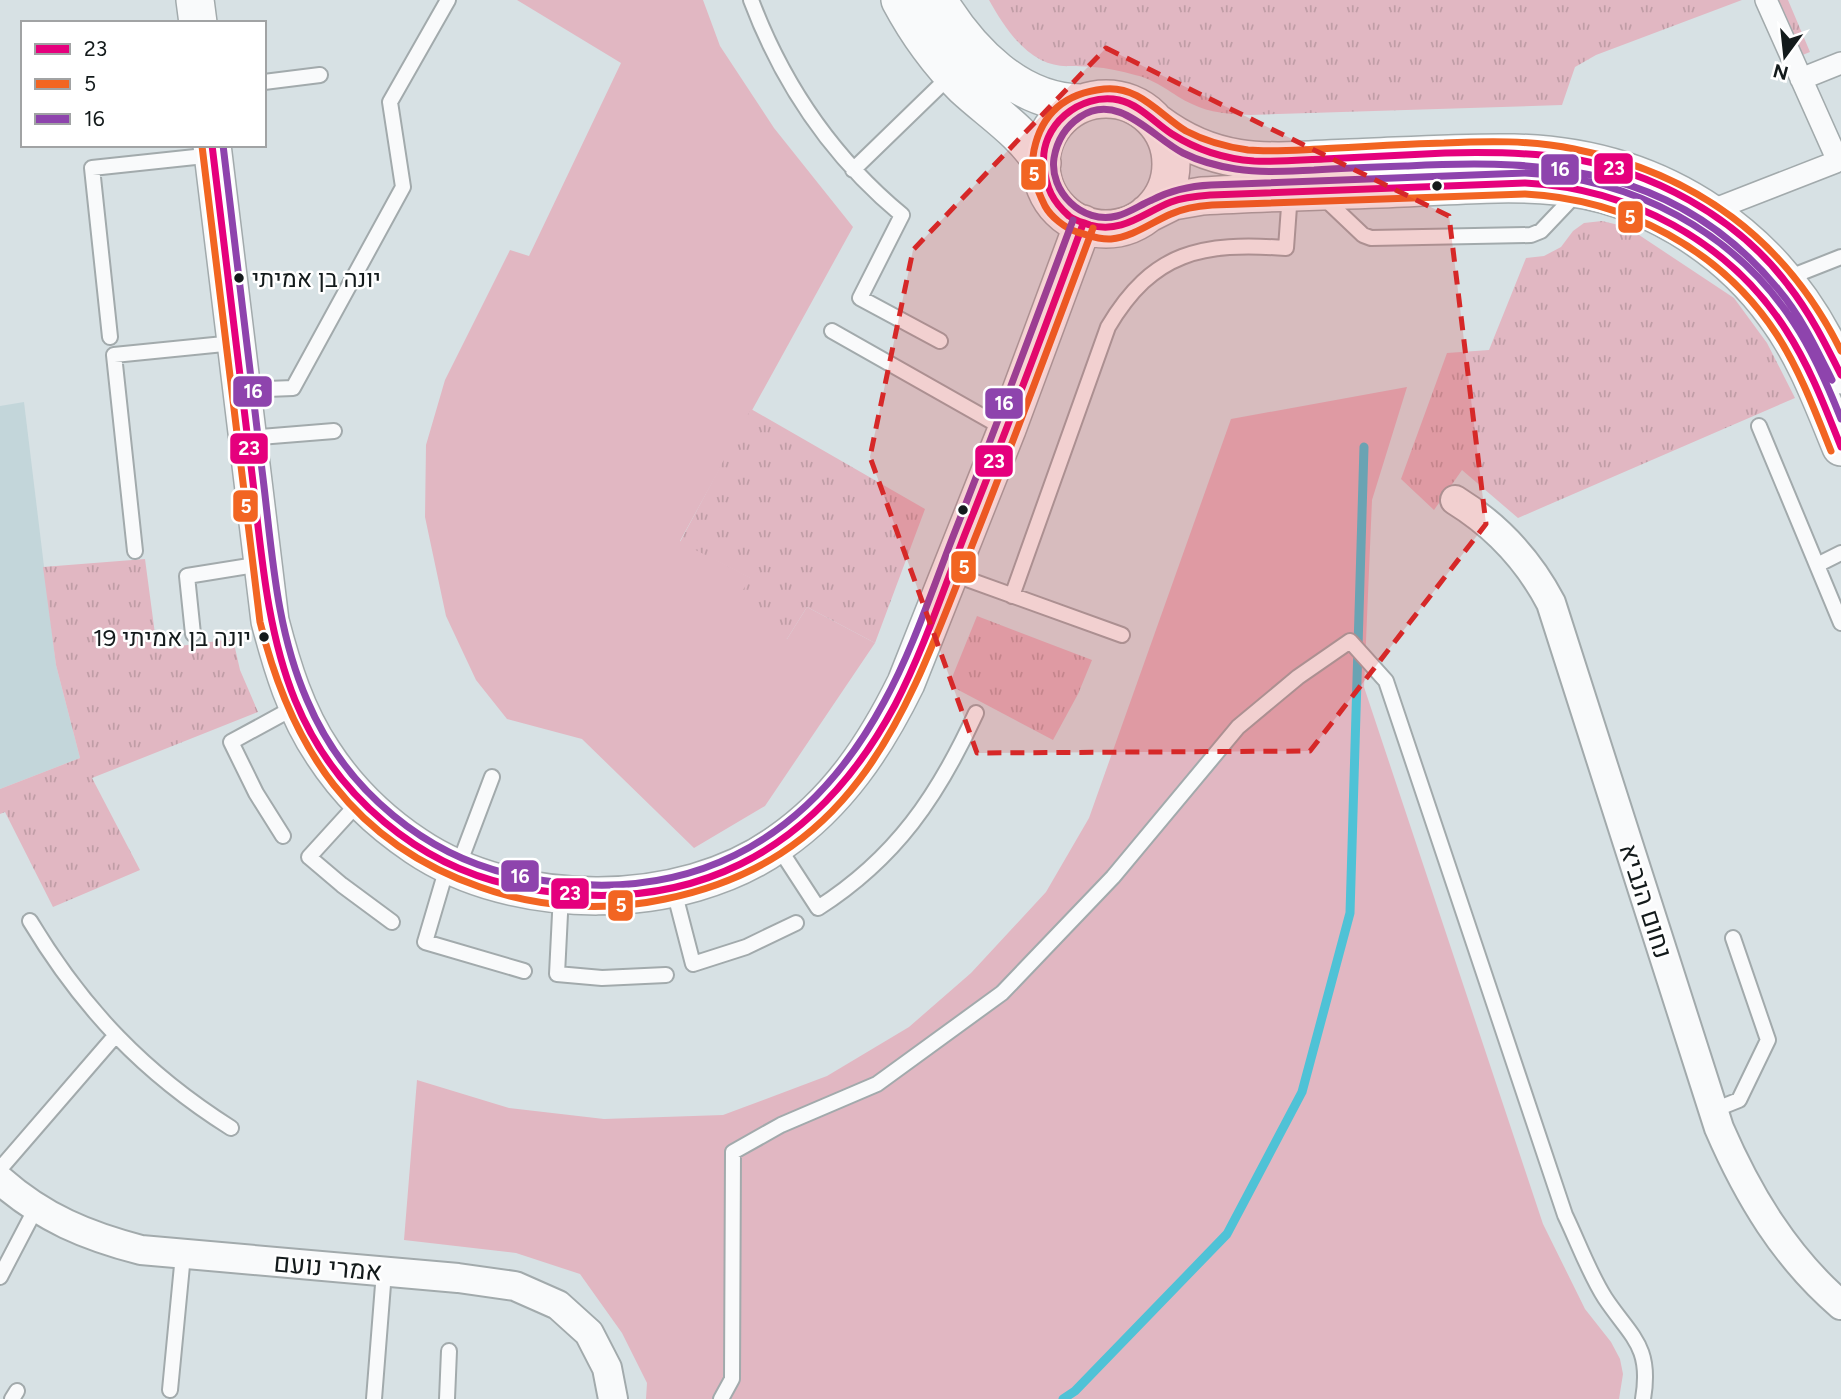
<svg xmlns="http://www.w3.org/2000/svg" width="1841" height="1399" viewBox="0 0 1841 1399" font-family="Figtree,Heebo,sans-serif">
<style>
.built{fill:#c3d6da}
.green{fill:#e1b7c2}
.park{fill:url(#park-tufts)}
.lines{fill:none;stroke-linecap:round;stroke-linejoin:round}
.stream{stroke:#4fc2d6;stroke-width:9}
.service-casing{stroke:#a2aaac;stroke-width:18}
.pedestrian-casing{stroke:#a2aaac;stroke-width:24}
.minor-casing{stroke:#a2aaac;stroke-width:32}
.tertiary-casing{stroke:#a2aaac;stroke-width:40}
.service{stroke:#f9fafb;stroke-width:14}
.pedestrian{stroke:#f9fafb;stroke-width:21}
.minor{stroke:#f9fafb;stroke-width:28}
.tertiary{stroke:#f9fafb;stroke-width:37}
.bus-1-casing{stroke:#fff;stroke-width:12}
.bus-2-casing{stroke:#fff;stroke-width:12}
.bus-3-casing{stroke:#fff;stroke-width:12}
.bus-1{stroke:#e5007d;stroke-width:7}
.bus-2{stroke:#f26522;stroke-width:7}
.bus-3{stroke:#8e44ad;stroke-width:7}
.marked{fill:#d62828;fill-opacity:0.2;stroke:#d62828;stroke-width:5;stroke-dasharray:14 9;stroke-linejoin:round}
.bus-dot{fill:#131a1b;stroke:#fff;stroke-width:2.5}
.labels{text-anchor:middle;stroke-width:5;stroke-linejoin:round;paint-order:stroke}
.bus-label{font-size:24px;fill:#131a1b;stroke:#fff;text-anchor:start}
.street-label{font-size:26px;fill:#131a1b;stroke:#fff}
.line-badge{stroke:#fff;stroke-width:2.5}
.badge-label{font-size:19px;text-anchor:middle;font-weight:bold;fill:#fff}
</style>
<defs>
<pattern id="park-tufts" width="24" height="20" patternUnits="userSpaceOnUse" patternTransform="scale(1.75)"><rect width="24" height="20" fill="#e1b7c2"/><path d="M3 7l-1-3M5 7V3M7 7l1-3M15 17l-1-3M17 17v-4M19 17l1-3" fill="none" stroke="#c09da6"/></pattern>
</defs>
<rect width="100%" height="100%" fill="#d7e1e4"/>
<path class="built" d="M 24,402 L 56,665 L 80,758 L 0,789 L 0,406 Z"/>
<path class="green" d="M 517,0 L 703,0 L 720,46 L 774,128 L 853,227 L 680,541 L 751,578 L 787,639 L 807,607 L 875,643 L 765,806 L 694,848 L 582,739 L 507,719 L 476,680 L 446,616 L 425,517 L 426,445 L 445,380 L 510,250 L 529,256 L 621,63 Z
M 1407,387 L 1372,500 L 1364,687 L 1543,1224 L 1585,1309 L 1611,1342 L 1620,1359 L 1623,1374 L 1619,1399 L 646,1399 L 647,1383 L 622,1333 L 580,1274 L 516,1253 L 404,1240 L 417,1080 L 509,1108 L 604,1119 L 723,1115 L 827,1076 L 909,1027 L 971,973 L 1046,892 L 1089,818 L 1231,419 Z"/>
<path class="park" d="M 989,0 L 1742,0 L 1596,55 L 1575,67 L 1562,105 L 1250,115 C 1230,114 1210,113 1192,104 C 1172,95 1158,80 1135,75 C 1122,71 1107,68 1093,67 C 1075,65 1058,69 1041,60 C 1017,47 1002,23 989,0 Z
M 1754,0 L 1788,0 L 1810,52 L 1785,62 Z
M 1602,221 L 1627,227 L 1734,298 L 1767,343 L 1795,398 L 1518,518 L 1462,470 L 1434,510 L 1401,479 L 1447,353 L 1489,350 L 1526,258 L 1544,256 L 1561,247 L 1573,231 L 1584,223 Z
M 751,409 L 925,509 L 875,643 L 807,607 L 787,639 L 733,607 L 750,578 L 680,542 Z
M 145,559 L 157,649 L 233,639 L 240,670 L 258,712 L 92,778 L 140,870 L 53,907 L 5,812 L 0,814 L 0,789 L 80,758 L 56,665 L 43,567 Z
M 977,616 L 1092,660 L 1078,694 L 1053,740 L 949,685 Z"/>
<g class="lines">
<path class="stream" d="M 1063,1399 L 1075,1391 L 1227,1234 L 1302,1092 L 1350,913 L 1364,447"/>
<defs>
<path id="service" d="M 751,0 C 783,85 832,157 902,215 L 860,298 L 940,341
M 264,82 L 320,75
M 853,170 L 952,74
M 1323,197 L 1363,235 L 1371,238 L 1531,235 L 1541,231 L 1578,192
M 1785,279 L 1841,257
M 832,331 L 1005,429
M 110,337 L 92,168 L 214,155
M 243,390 L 293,388 L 403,187 L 390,102 L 448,0
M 1759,426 L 1841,623
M 248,438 L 334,431
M 135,551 L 114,355 L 234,343
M 1817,565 L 1841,553
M 950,573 L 1122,635
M 1012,596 L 1108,327 C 1153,251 1202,242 1286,248 L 1290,193
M 193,634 L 187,576 L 261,564
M 360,801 L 309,857 L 342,885 L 392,922
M 283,836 L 256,793 L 231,742 L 297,706
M 777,845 L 818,908 C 896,858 938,796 976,713
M 448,864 L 425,942 L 524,971
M 458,867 L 492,777
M 673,887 L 693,964 L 746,947 L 796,923
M 561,894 L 557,974 L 602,978 L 666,975
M 30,921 C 83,1009 144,1073 231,1128
M 1714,1110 L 1739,1100 L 1768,1040 L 1733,938
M 0,1169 L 115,1036
M 0,1277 L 36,1208
M 170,1390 L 183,1255
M 12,1399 L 17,1391
M 374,1399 L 384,1272
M 447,1399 L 449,1351
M 721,1399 L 732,1379 L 733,1152 L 781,1125 L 877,1084 L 1002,993 L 1113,877 L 1238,727 L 1298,677 L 1350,641 L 1386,681 L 1565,1215 C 1578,1242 1589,1273 1605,1298 C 1631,1337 1652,1346 1643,1399"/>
<path id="pedestrian" d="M 1766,0 L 1838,161
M 1801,79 L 1841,63
M 1710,211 L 1841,160"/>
<path id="minor" d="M 1455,500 C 1497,526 1528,559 1551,603 L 1719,1128 C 1748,1195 1785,1257 1841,1305
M 0,1180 C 43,1218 87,1236 141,1250 L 458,1278 L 515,1286 L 558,1305 L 589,1333 L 607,1368 L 613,1399"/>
<path id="tertiary" d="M 195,0 L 198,23
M 900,0 C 917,32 939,62 964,87 C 991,112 1022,131 1042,163
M 938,0 C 969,51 1019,104 1083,103
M1041 164a65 65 0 1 1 130 0a65 65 0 1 1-130 0Z
M 1157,123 C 1221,171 1275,161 1350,158 C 1404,156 1460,152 1514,153 C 1662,156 1784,238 1841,375
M 212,145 L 270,621 C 282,667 296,713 323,753 C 347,790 380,822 416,846 C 515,913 682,913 779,843 C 838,802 875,746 906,683 L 1007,429 L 1083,224
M 1147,214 L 1173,201 L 1202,196 C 1269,192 1336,191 1403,188 C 1454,186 1506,181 1557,186 C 1642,193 1726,246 1775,314 C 1805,354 1822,401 1841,447"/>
</defs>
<use href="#service" class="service-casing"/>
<use href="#pedestrian" class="pedestrian-casing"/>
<use href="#minor" class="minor-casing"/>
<use href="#tertiary" class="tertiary-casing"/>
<use href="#service" class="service"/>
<use href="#pedestrian" class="pedestrian"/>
<use href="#minor" class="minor"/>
<use href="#tertiary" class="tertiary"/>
<defs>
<path id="bus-1" d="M 212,145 C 225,252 238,359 251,466 C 261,545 265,626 295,700 C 334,795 419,868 520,887 C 687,920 815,854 895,705 C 923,651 943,591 965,534 C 1006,432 1045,328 1083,224
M 1841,375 C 1825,343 1810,313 1788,285 C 1737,217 1651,170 1567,158 C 1527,152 1486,152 1445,153 C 1405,155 1364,157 1324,159 C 1301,160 1277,162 1254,161 C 1225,159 1197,150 1172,134 C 1155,123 1140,105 1119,100 C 1080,92 1039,126 1044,166 C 1046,188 1053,202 1069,216 C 1076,221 1082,222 1090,225 C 1122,234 1143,213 1171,202 C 1184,197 1198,196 1211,195 L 1525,183 C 1629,188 1729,241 1786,330 C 1810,367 1825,407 1841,447"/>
<path id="bus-2" d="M 202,146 L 260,622 C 291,748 353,843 480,887 C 538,908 605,912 665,899 C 865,858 910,701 977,533 C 1017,432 1055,330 1093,228
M 1831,451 C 1815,411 1800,371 1777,335 C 1721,249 1625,199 1525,194 L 1212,205 C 1198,206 1184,208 1171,214 C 1152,222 1133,237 1111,239 C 1099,240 1088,235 1077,232 C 1065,228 1051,217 1045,206 C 1036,188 1030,170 1034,150 C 1042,112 1066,93 1104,89 C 1138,85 1160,115 1186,131 C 1205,141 1227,147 1248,150 C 1272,152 1296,150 1319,149 C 1361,147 1402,144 1444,143 C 1486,141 1531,140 1574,149 C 1695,173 1786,240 1841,351"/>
<path id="bus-3" d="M 223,145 C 236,253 249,362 262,470 C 272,548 275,627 307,700 C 345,790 427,859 523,877 C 684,909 807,845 884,702 C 913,649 932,590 954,534 C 995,430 1034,325 1073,220
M 1832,380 C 1816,348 1801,316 1778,289 C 1679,169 1553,158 1408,166 C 1377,167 1345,168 1314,170 C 1288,171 1262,173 1236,169 C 1217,166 1199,161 1183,153 C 1152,137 1118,91 1080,117 C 1065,127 1057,140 1054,158 C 1049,191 1082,225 1117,216 C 1129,213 1140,205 1152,200 C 1171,190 1190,186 1211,185 L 1525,173 C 1633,178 1735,232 1794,323 C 1814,353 1828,386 1841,419"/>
</defs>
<use href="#bus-1" class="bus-1-casing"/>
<use href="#bus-2" class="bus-2-casing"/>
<use href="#bus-3" class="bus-3-casing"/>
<use href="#bus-1" class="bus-1"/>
<use href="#bus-2" class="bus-2"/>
<use href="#bus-3" class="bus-3"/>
</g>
<path class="marked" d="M 1106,48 L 1449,216 L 1486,524 L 1310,751 L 977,753 L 870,457 L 913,250 Z"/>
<g class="bus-dot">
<circle cx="1437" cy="186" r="6"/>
<circle cx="239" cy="278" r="6"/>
<circle cx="963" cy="510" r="6"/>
<circle cx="264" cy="637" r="6"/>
</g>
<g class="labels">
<g class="bus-label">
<text x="252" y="287">יונה בן אמיתי</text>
<text x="251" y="646" text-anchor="end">יונה בן אמיתי 19</text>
</g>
<g class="street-label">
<text transform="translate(1646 901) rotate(72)" y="9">נחום הנביא</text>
<text transform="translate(328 1267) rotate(5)" y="9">אמרי נועם</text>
</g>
</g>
<g class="line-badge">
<rect x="1593" y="152" width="41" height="33" rx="7" fill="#e5007d"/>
<rect x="1540" y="153" width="40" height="33" rx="7" fill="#8e44ad"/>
<rect x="1020" y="158" width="27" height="33" rx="7" fill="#f26522"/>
<rect x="1617" y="200" width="27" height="34" rx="7" fill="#f26522"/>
<rect x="232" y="375" width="41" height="33" rx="7" fill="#8e44ad"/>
<rect x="984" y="387" width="40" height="33" rx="7" fill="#8e44ad"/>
<rect x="229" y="432" width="40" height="33" rx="7" fill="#e5007d"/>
<rect x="974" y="444" width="40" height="34" rx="7" fill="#e5007d"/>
<rect x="232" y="489" width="27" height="34" rx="7" fill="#f26522"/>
<rect x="950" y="550" width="27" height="34" rx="7" fill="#f26522"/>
<rect x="500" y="859" width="40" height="34" rx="7" fill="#8e44ad"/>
<rect x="550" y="877" width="40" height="33" rx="7" fill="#e5007d"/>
<rect x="607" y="889" width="27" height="33" rx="7" fill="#f26522"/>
</g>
<g class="badge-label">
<text x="1614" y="175">23</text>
<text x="1560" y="176">16</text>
<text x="1034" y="181">5</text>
<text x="1630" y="224">5</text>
<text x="253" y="398">16</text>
<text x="1004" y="410">16</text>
<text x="249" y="455">23</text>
<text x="994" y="468">23</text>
<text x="246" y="513">5</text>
<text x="964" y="574">5</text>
<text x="520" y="883">16</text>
<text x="570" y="900">23</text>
<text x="621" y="912">5</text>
</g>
<rect x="21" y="21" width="245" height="126" fill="#ffffff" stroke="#a1a3a4" stroke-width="2"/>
<rect x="35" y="44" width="35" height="10" fill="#e5007d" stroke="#a1a3a4" stroke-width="2"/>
<text x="84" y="56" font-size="21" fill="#131a1b">23</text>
<rect x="35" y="79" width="35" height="10" fill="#f26522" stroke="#a1a3a4" stroke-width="2"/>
<text x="84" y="91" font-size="21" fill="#131a1b">5</text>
<rect x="35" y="114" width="35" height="10" fill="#8e44ad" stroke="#a1a3a4" stroke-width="2"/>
<text x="84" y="126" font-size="21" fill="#131a1b">16</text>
<g transform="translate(1785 56) rotate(195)" stroke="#ffffff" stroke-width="5" paint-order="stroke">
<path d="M0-5L12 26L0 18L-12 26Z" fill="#131a1b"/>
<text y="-10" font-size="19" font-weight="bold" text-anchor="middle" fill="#131a1b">N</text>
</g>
</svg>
